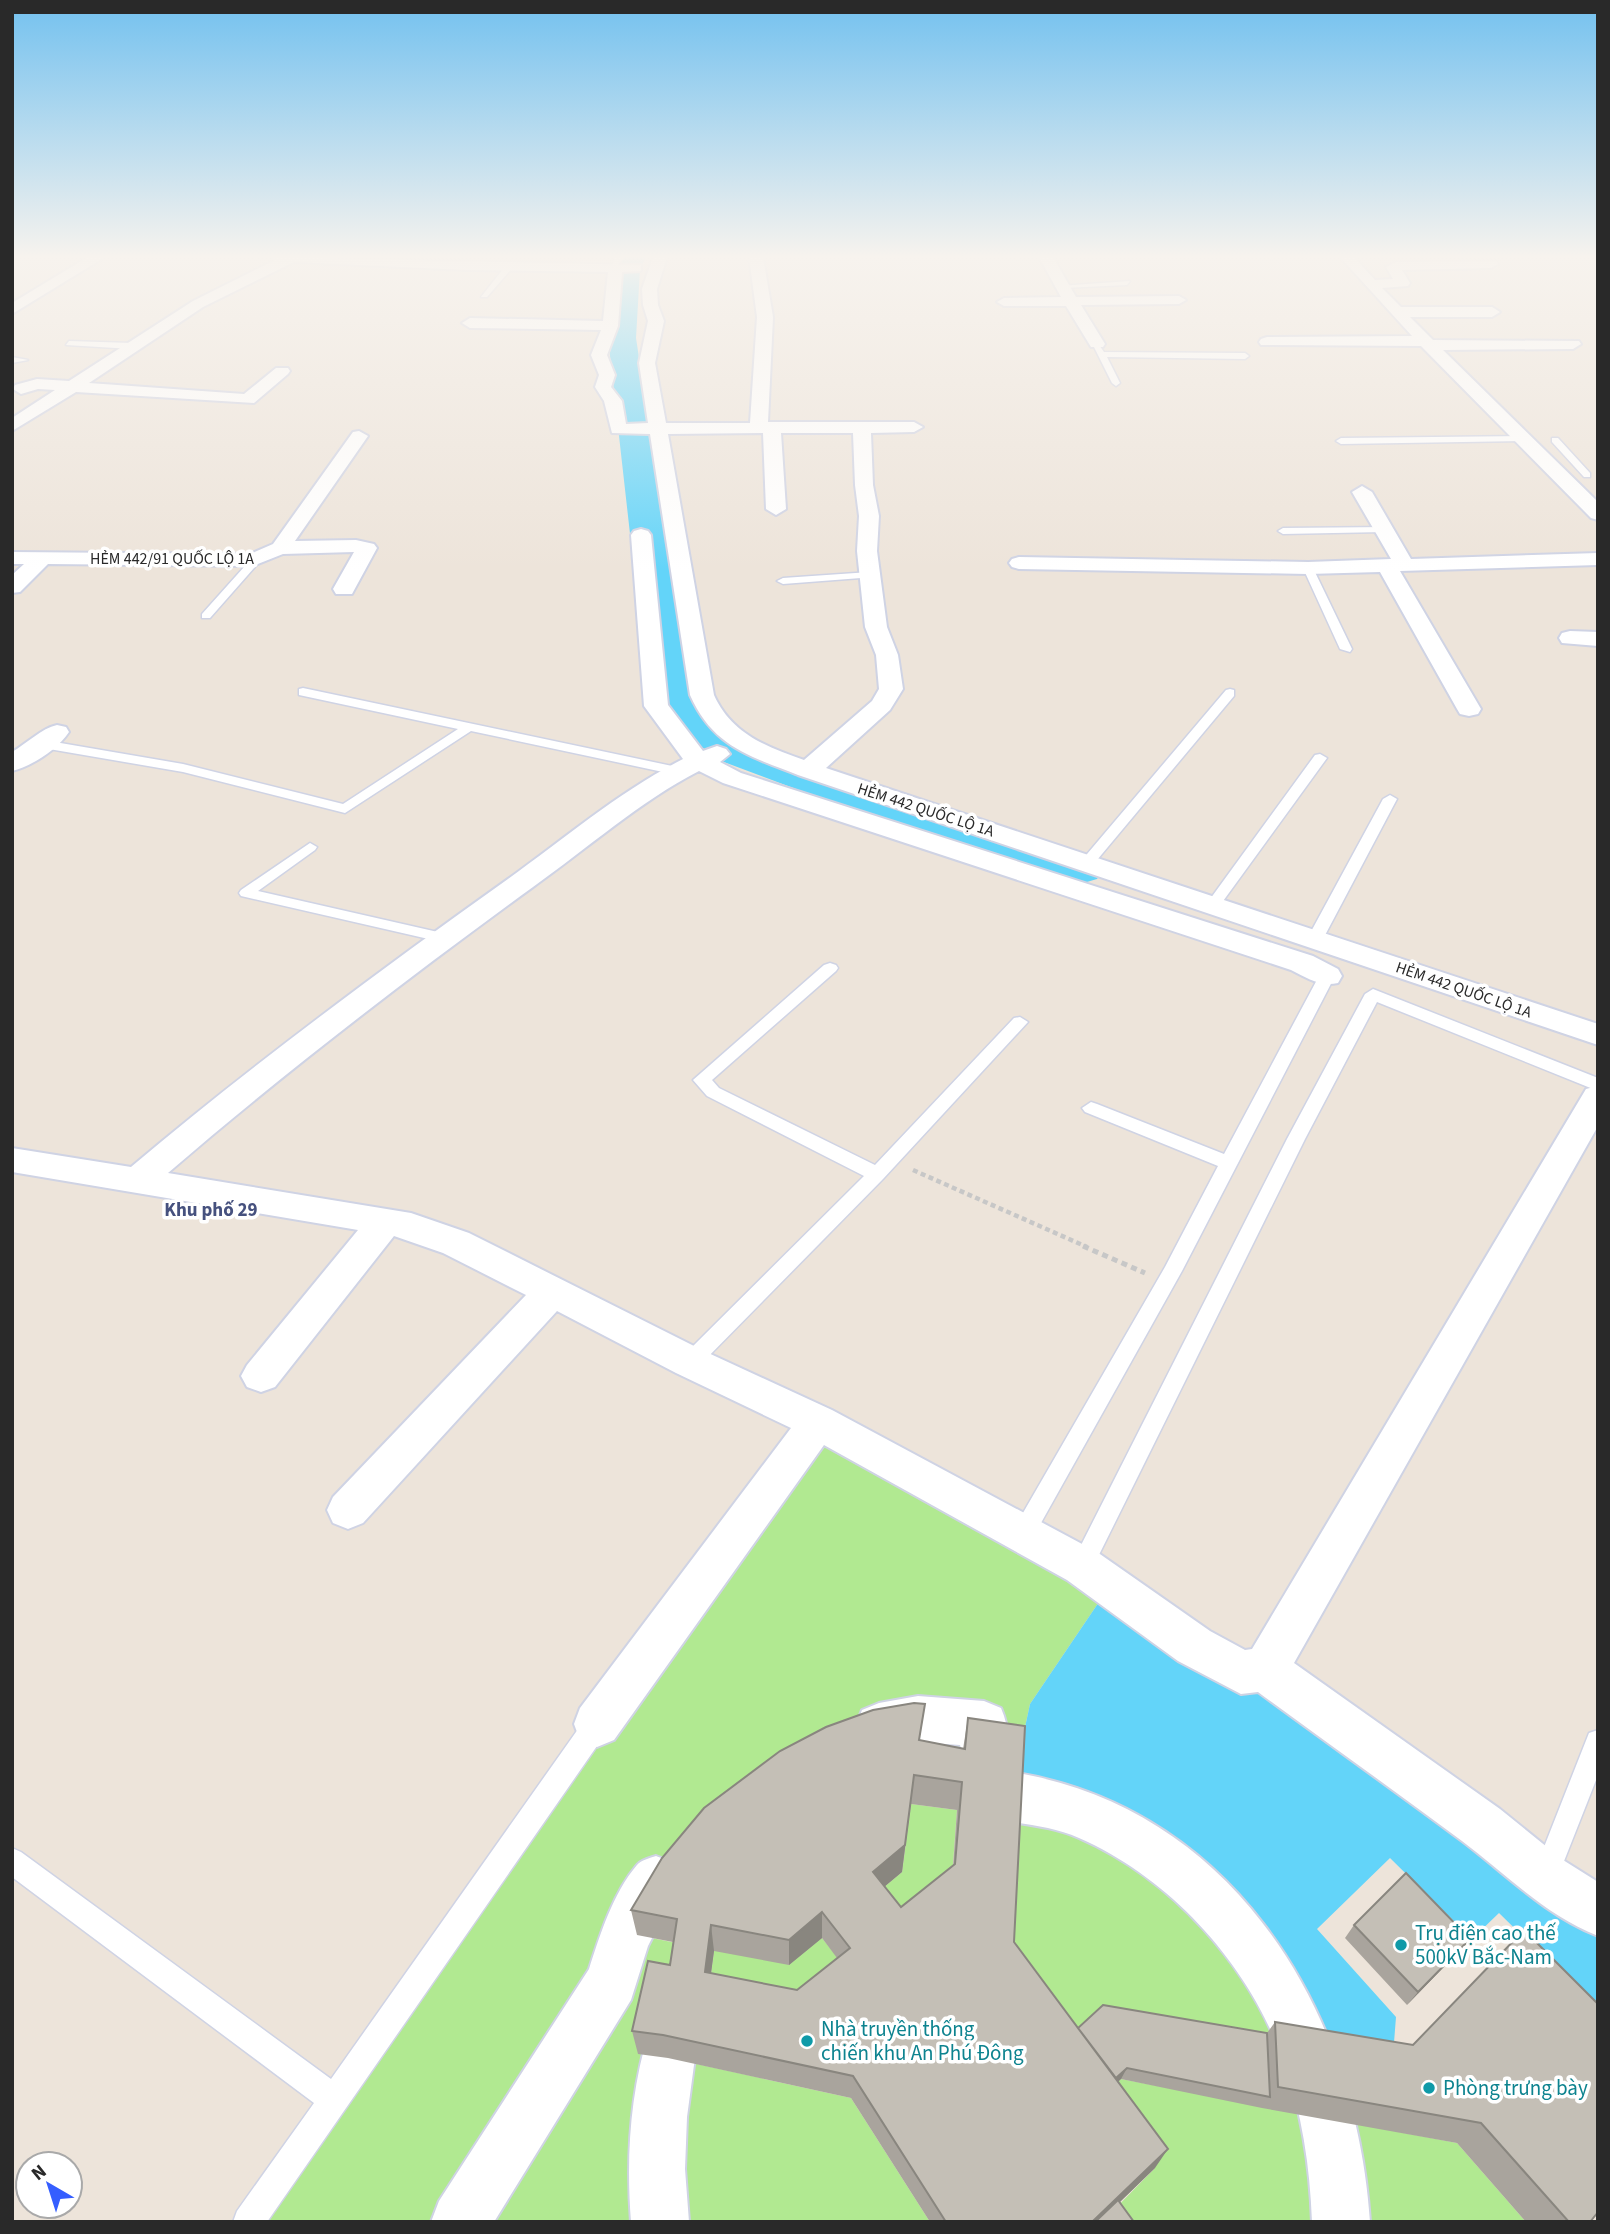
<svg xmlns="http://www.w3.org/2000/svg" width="1610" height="2234" viewBox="0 0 1610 2234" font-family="'Source Sans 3',sans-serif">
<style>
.green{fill:#b1e991}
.water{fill:#63d4f9}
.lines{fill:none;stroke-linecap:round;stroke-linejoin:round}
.river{fill:#63d4f9;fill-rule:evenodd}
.lane-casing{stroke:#cfd3e4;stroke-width:3}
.street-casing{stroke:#cfd3e4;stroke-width:4}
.path-far1{stroke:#c7c7c7;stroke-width:4.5;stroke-dasharray:5 3.5;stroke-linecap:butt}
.path{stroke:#c7c7c7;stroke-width:5;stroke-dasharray:6 4.5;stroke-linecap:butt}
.lane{fill:#fff;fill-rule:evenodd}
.street{fill:#fff;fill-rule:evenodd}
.wall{fill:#a9a49d;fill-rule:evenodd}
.shaded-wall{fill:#89867f}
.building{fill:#c4bfb6;stroke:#89867f;stroke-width:2;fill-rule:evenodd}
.culture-dot{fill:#0f9aa8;stroke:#fff;stroke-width:2.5}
.labels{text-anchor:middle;stroke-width:7;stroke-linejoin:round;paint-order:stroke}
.far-street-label{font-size:16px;fill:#292929;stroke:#fff}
.neighbourhood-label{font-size:19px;font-weight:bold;fill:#46517e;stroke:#fff}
.near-culture-label{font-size:21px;fill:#0d838f;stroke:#fff;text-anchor:start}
</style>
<rect width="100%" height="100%" fill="#ede4da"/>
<path class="green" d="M 818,1434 L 1103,1596 L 1030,1704 L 1019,1755 L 964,1747 L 637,1935 L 681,1944 L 674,2059 L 851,2098 L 930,2222 L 263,2222 Z
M 1016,1795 L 1141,1843 L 1309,2053 L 1065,2048 L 1007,1967 Z
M 911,1804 L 957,1810 L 951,1891 L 898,1933 L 871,1898 L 902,1872 Z
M 822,1938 L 849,1972 L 798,2013 L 708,1996 L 714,1951 Z
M 1121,2079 L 1457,2143 L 1526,2222 L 1115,2222 L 1110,2214 L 1155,2168 L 1101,2097 Z"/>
<path class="water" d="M 1103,1596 L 1286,1699 L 1598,1930 L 1598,2010 L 1499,1913 L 1472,1939 L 1390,1858 L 1317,1929 L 1396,2017 L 1392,2068 L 1309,2053 L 1224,1913 L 1016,1795 L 1019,1755 L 1030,1704 Z"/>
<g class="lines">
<path class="river" d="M 622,257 L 646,257 L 640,269 L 636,338 L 689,685 L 701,716 L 708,726 L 891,792 L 1097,859 L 1105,869 L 1097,879 L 1080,884 L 1063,879 L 857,812 L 676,744 L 657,716 L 647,685 L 608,338 L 614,269 Z"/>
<defs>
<path id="lane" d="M 615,257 L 623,257 L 615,270 L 611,268 Z
M 507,264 L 514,266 L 487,297 L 481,297 Z
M 1130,281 L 1127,285 L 1063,288 L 1059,286 Z
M 69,341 L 132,343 L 136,346 L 132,349 L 66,345 Z
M 1097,342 L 1104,352 L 1245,353 L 1249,356 L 1245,359 L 1107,357 L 1120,383 L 1116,386 L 1112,383 L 1093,345 Z
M 12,357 L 28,360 L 12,363 Z
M 1527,436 L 1527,440 L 1524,441 L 1341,444 L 1336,441 L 1341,438 Z
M 1552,438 L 1558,438 L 1590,473 L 1590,477 L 1584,477 L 1552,442 Z
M 1388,527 L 1389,529 L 1384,532 L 1283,534 L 1278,531 L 1283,528 Z
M 253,557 L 262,559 L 210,618 L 202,618 L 202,614 Z
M 1308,565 L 1313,568 L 1352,649 L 1350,652 L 1340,649 L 1303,568 Z
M 870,572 L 874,573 L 874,577 L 783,584 L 777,581 L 783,578 Z
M 303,688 L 677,767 L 684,771 L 677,775 L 471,731 L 345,813 L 183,772 L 43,748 L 36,744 L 43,740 L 183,764 L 343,804 L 458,729 L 299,695 L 299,689 Z
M 1230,689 L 1234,690 L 1234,696 L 1092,866 L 1082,866 L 1080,863 L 1082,860 L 1226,690 Z
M 1320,754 L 1327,758 L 1218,908 L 1208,908 L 1206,905 L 1208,902 L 1315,755 Z
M 1390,795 L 1397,799 L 1323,939 L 1315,944 L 1310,942 L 1307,939 L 1383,799 Z
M 310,843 L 317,847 L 315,850 L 258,891 L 451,935 L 454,938 L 451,941 L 446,943 L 241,896 L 239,893 L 241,890 Z
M 830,963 L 836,965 L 838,968 L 836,971 L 712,1080 L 719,1088 L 875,1165 L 1014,1018 L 1020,1017 L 1028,1022 L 883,1179 L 697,1368 L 690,1370 L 683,1368 L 680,1362 L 683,1356 L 864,1176 L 707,1096 L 693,1080 L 824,965 Z
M 1327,971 L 1335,976 L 1182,1271 L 1032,1539 L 1024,1542 L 1016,1539 L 1013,1532 L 1016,1525 L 1165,1267 L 1218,1166 L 1085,1112 L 1082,1108 L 1091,1102 L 1097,1104 L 1224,1154 L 1319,976 Z
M 1373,989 L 1598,1078 L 1598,1091 L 1377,1002 L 1305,1139 L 1090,1573 L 1082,1576 L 1074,1573 L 1071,1566 L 1074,1559 L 1287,1139 L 1365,994 Z
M 597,1712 L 606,1715 L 609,1724 L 606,1733 L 267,2222 L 233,2222 L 237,2211 L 314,2103 L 12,1877 L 12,1848 L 21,1852 L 331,2079 L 588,1715 Z
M 1598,1730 L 1598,1775 L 1555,1884 L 1546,1888 L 1537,1884 L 1533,1875 L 1589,1733 Z"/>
<path id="street" d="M 88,257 L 105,257 L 12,314 L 12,303 Z
M 272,257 L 641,265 L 641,271 L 622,272 L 618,326 L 607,355 L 615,375 L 611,387 L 622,401 L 626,424 L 648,423 L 639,363 L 648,321 L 643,305 L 642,289 L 653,257 L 667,257 L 657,289 L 658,305 L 664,321 L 655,363 L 666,423 L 750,423 L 757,317 L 749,257 L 763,257 L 773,317 L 768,422 L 914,422 L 923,427 L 914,432 L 871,433 L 873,485 L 879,516 L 877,551 L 887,627 L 898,655 L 903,689 L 890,710 L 826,768 L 1598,1024 L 1598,1045 L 798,775 C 750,756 713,747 690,695 L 650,434 L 612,433 L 604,401 L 595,387 L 599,375 L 591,355 L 601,330 L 470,328 L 462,323 L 470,318 L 603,321 L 608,272 L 466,270 L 294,262 L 203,307 L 89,383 L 244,394 L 276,368 L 288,368 L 290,371 L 288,374 L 254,403 L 76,392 L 12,431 L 12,418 L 55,390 L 38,389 L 21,394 L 13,389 L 15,385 L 37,379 L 69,381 L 193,301 L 275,260 ZM 763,433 L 766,509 L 776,515 L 786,509 L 781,433 L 853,433 L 855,485 L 859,516 L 857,551 L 865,627 L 876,655 L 879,689 L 872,701 L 804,760 C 766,747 731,733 714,695 L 668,434 Z
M 1039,257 L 1053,257 L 1076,297 L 1179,296 L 1186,300 L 1179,304 L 1081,305 L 1105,344 L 1103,347 L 1091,347 L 1066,306 L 1004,306 L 997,302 L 1004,298 L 1061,297 Z
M 1340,257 L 1354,257 L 1375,280 L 1393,279 L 1386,267 L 1396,262 L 1496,261 L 1498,264 L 1491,268 L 1402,270 L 1410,283 L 1408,286 L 1382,288 L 1401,307 L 1492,307 L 1500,312 L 1492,317 L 1410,317 L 1433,340 L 1579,341 L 1581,344 L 1573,349 L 1443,350 L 1598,502 L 1598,520 L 1591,518 L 1421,346 L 1261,345 L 1259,342 L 1261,339 L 1267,337 L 1412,336 Z
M 359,431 L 368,436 L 295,541 L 356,540 L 374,544 L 377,548 L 352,594 L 336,594 L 333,589 L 354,552 L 283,554 L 253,566 L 48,564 L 20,592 L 12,593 L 12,575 L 24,564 L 12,564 L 12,552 L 250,554 L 273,544 L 353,432 Z
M 1362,486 L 1372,492 L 1411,559 L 1598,553 L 1598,565 L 1400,571 L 1481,709 L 1478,714 L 1469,716 L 1460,714 L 1457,709 L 1380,572 L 1308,574 L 1019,569 L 1012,567 L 1009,563 L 1012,559 L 1019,557 L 1308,562 L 1391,559 L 1352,492 Z
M 641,529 L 648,531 L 651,535 L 668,705 L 703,751 L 717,746 L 726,749 L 730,754 L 720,762 L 741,773 L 1313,956 L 1338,969 L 1342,976 L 1338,983 C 1320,987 1307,978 1291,970 L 723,783 L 699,771 C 639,802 588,848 533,887 C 408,978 285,1072 168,1173 L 411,1213 L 469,1233 L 704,1351 L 832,1410 L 1097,1552 L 1210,1631 L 1245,1650 L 1252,1649 L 1586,1089 L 1598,1086 L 1598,1126 L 1294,1663 L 1500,1809 L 1563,1860 L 1598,1882 L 1598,1936 C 1545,1915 1507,1875 1462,1841 C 1395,1791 1326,1742 1258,1692 L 1241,1694 L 1178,1661 L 1067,1580 L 824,1445 L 614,1740 L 597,1747 L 580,1740 L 574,1724 L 580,1708 L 791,1428 L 676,1373 L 557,1311 L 363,1523 L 348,1529 L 333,1523 L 327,1510 L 333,1497 L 526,1295 L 443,1253 L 394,1236 L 275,1387 L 261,1392 L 247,1387 L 241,1376 L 247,1365 L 358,1230 L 12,1172 L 12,1148 L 131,1167 C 252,1065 379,971 508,879 C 565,838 620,791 683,759 L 644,706 L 631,535 L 634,531 Z
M 1570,631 L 1598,632 L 1598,646 L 1562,643 L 1559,638 L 1562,633 Z
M 57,725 L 66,727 L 69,732 C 58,749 32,766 12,771 L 12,752 C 26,744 42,728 57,725 Z
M 918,1696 L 984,1701 L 1001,1708 C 1010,1729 1010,1746 1001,1768 L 996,1770 C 1226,1797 1356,2005 1370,2222 L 1312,2222 C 1310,2167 1302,2112 1283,2060 C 1249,1965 1172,1879 1079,1838 C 1041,1821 999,1825 961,1809 L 954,1792 L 961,1775 L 973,1770 L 967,1768 L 960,1745 L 918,1742 L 879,1749 L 862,1742 L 856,1726 L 862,1710 L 879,1703 Z
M 656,1856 L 674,1863 L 681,1881 L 648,1946 L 631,2000 L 494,2222 L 431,2222 L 439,2201 L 589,1969 C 600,1935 613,1893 637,1865 C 641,1860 650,1858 656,1856 Z
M 681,1987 L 700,1995 L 708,2014 L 694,2065 L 687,2117 L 685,2169 L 689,2222 L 631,2222 C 625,2144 632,2068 662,1995 Z"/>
</defs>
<use href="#lane" class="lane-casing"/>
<use href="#street" class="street-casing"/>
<path class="path-far1" d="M 913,1170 L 1087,1247"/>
<path class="path" d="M 1083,1246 L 1145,1273"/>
<use href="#lane" class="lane"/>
<use href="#street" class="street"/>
</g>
<path class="wall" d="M 968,1718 L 1014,1942 L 1078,2028 L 1267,2033 L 1275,2022 L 1413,2045 L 1590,2222 L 1526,2222 L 1457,2143 L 1262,2108 L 1121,2079 L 1118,2082 L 1155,2168 L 1120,2202 L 1134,2222 L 930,2222 L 851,2098 L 668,2058 L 638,2054 L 632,2031 L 670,1965 L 673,1942 L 637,1935 L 631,1910 L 920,1740 L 963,1749 ZM 911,1804 L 957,1810 L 953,1867 L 901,1907 L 885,1886 L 902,1872 ZM 822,1938 L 837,1958 L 797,1990 L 711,1973 L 714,1951 L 789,1965 Z
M 1354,1925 L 1458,1952 L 1407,2005 L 1345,1938 Z"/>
<path class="shaded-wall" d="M 914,1775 L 902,1872 L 871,1898 L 873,1872 Z
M 822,1912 L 822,1938 L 789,1965 L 789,1940 Z
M 711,1925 L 714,1951 L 708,1996 L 705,1972 Z
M 1470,1939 L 1458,1952 L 1407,2005 L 1418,1992 Z
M 1127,2068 L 1121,2079 L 1101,2097 L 1107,2086 Z
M 1168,2149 L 1155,2168 L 1099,2222 L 1092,2222 Z"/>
<path class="building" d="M 914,1703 L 925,1704 L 919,1740 L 965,1749 L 968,1718 L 1025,1726 L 1014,1942 L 1168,2149 L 1092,2222 L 946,2222 L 853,2076 L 663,2035 L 632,2031 L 648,1961 L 670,1965 L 677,1919 L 631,1910 L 662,1858 L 704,1808 L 780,1751 L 826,1727 L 873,1710 ZM 914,1775 L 962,1782 L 955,1864 L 901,1907 L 873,1872 L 905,1845 ZM 822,1912 L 850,1948 L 797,1990 L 705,1972 L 711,1925 L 789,1940 Z
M 1406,1873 L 1470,1939 L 1418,1992 L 1354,1925 Z
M 1524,1930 L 1598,2004 L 1598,2212 L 1590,2222 L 1569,2222 L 1481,2123 L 1278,2087 L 1275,2022 L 1413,2045 Z
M 1103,2005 L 1267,2033 L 1270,2097 L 1127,2068 L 1116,2078 L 1078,2028 Z
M 1118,2200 L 1134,2222 L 1095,2222 Z"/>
<linearGradient id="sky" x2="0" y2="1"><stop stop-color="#73c1ef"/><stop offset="0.45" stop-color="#f7f3ee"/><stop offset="1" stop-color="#f7f3ee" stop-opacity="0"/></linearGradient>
<rect width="1610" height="570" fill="url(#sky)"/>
<g class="culture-dot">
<circle cx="1401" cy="1945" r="7"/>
<circle cx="807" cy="2041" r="7"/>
<circle cx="1429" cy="2088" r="7"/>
</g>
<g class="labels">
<g class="far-street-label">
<text x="172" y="564">HẺM 442/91 QUỐC LỘ 1A</text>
<text transform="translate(926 809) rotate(18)" y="6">HẺM 442 QUỐC LỘ 1A</text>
<text transform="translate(1464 989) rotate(19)" y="6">HẺM 442 QUỐC LỘ 1A</text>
</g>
<g class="neighbourhood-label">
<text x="211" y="1216">Khu phố 29</text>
</g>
<g class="near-culture-label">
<text x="1415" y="1940">Trụ điện cao thế<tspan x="1415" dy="24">500kV Bắc-Nam</tspan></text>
<text x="821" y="2036">Nhà truyền thống<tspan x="821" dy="24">chiến khu An Phú Đông</tspan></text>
<text x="1443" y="2095">Phòng trưng bày</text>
</g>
</g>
<rect width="1610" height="2234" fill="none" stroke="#292929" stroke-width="28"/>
<g transform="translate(49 2185) rotate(321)"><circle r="33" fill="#ffffff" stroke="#a9a9a9" stroke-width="2"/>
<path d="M0-5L12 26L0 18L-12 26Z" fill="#355eff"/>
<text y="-10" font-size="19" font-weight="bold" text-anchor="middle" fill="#292929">N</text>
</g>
</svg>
